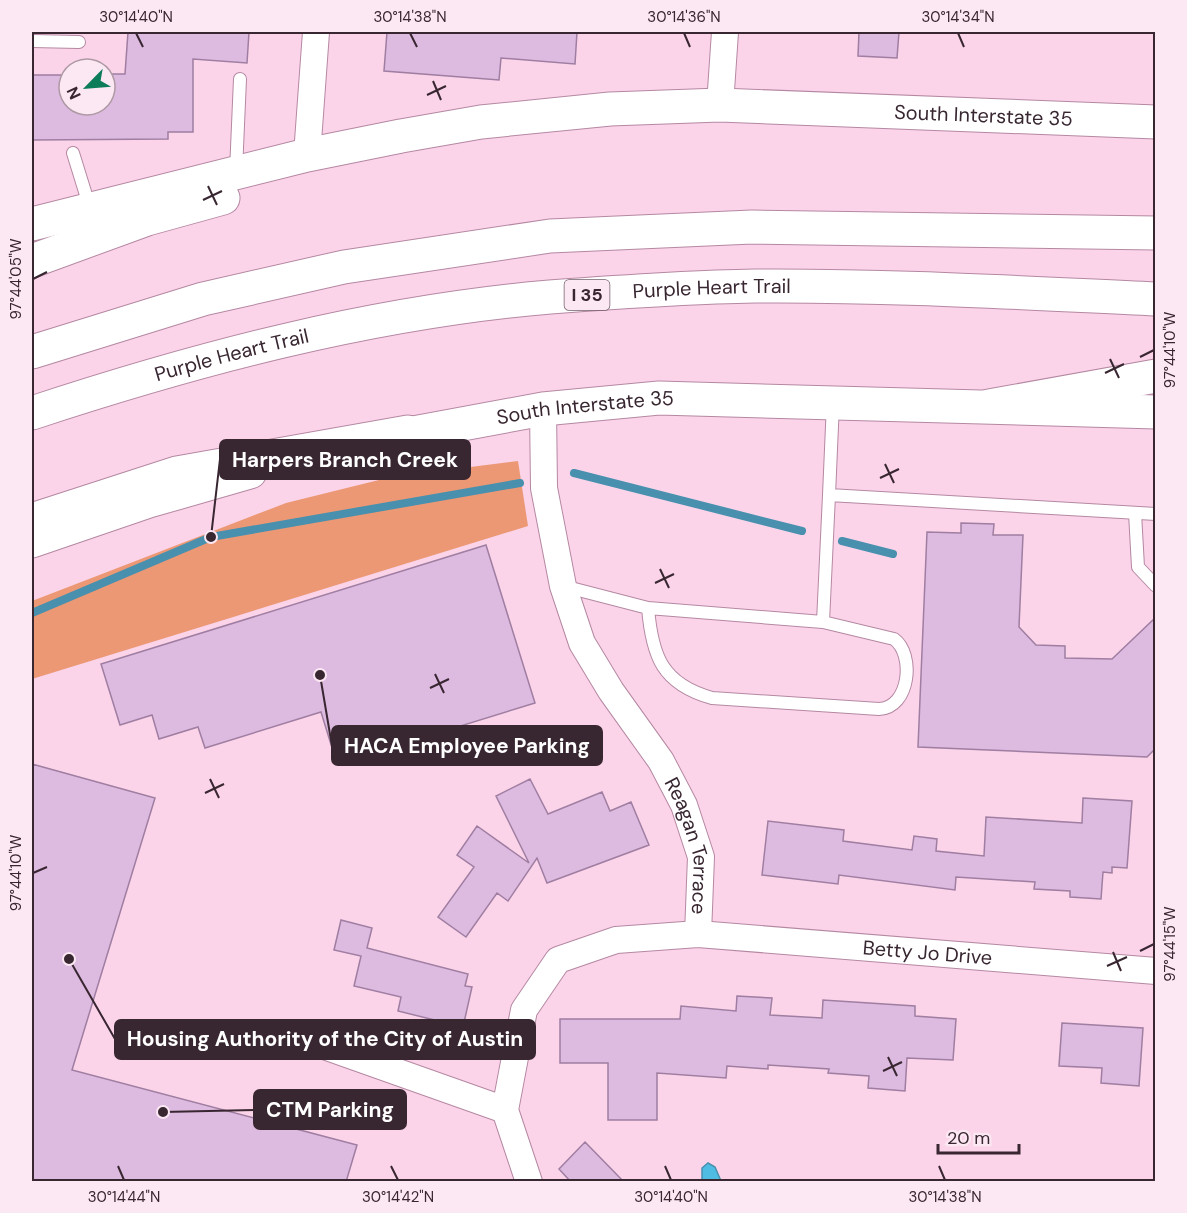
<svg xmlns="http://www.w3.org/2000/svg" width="1187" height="1213" viewBox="0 0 1187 1213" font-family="'DM Sans',sans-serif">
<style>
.forest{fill:#ec9875}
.water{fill:#4fbde3;stroke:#4890ae;stroke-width:1.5}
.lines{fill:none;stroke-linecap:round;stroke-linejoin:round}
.stream{stroke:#4890ae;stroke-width:8}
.building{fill:#ddbae0;stroke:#9f7ea1;stroke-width:1.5}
.service-casing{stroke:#b588a2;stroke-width:14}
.minor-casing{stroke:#b588a2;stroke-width:28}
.secondary-casing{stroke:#b588a2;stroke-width:35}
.motorway-casing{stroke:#b588a2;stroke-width:35}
.service{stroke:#fff;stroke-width:12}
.minor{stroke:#fff;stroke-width:26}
.secondary{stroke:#fff;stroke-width:33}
.motorway{stroke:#fff;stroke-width:33}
.ticks{fill:none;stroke:#382631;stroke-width:2}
.labels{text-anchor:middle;stroke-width:4.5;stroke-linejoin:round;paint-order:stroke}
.shield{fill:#fce8f3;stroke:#73606b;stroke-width:1.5}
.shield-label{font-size:18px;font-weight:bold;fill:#382631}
.street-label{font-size:20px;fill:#382631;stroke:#fce8f3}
.leader{fill:none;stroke:#382631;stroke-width:2}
.callout-dot{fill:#382631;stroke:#fce8f3;stroke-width:2}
.callout{fill:#382631;stroke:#382631;stroke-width:2}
.callout-label{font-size:21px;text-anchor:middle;font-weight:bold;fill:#fff}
.neatline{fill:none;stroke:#382631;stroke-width:2}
.ticks-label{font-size:15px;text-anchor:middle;fill:#382631}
</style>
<rect width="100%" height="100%" fill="#fbd4ea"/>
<path class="forest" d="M 518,461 L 528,526 L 32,679 L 32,601 L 286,503 L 391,477 Z"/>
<path class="water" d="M 708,1163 L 715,1167 L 721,1181 L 702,1181 L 702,1168 Z"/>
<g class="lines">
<path class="stream" d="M 574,473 L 802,531
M 842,541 L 893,554
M 32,613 L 211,537 L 520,483"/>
</g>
<path class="building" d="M 128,32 L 249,32 L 247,63 L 193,59 L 193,132 L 168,132 L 168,139 L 32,140 L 32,75 L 69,75 L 69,105 L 105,105 L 105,74 L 125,74 Z
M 387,32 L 577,32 L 575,64 L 501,58 L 499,80 L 384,71 Z
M 859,32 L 899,32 L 897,58 L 858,56 Z
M 961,523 L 994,524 L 993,535 L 1023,535 L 1019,627 L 1036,645 L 1065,646 L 1065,658 L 1112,659 L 1155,618 L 1155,749 L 1147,757 L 918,747 L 927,532 L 961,533 Z
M 486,545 L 535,703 L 337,764 L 321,712 L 205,748 L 198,727 L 159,739 L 152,715 L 120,725 L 101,664 Z
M 32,764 L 155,798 L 72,1070 L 357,1145 L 346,1182 L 32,1182 Z
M 530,779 L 548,814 L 602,792 L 610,811 L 631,802 L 649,845 L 547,883 L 537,858 L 508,901 L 497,893 L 466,937 L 438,917 L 474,867 L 457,855 L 477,826 L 529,863 L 496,796 Z
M 1083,798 L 1132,801 L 1127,868 L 1112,867 L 1112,873 L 1103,872 L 1101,899 L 1070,897 L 1070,891 L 1034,889 L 1035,882 L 956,877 L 955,890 L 839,875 L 838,884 L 762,875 L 768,821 L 844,830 L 843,841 L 912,850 L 914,836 L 937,839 L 936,851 L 984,856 L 986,817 L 1082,823 Z
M 341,920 L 372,928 L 367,948 L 468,974 L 465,986 L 472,987 L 463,1027 L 398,1011 L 401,997 L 354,986 L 361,956 L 334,950 Z
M 737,996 L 772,998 L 770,1015 L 822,1018 L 823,1000 L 915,1006 L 915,1016 L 956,1019 L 953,1060 L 907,1058 L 905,1091 L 868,1088 L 869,1076 L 828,1073 L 829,1069 L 768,1065 L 768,1069 L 727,1066 L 726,1078 L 657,1073 L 657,1120 L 608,1120 L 608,1063 L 560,1063 L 560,1019 L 680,1019 L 681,1006 L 736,1011 Z
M 1062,1023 L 1143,1028 L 1139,1086 L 1101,1083 L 1102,1068 L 1059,1066 Z
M 585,1142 L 624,1182 L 571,1182 L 559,1169 Z"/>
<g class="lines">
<defs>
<path id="service" d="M 32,41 L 79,42
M 73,153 L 90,208
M 236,171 L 240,79
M 833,403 L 829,495 L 1156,514
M 1135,513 L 1138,567 L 1156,586
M 563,586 L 648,608 L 823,622 L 829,495
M 648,608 C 652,656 662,684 712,698 L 879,709 C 910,708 915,654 894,639 L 823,622"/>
<g id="minor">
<path d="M 720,105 L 725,32"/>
<path d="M 307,155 L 316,32"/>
<path id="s1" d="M 543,409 L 544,488 L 563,586 L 582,643 L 611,691 L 661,761 L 684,805 L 701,857 L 698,934"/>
<path d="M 327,1047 L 505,1110"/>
<path id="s2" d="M 529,1182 L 505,1110 L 524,1010 L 558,960 L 616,940 L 698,934 L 1156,971"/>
</g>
<g id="secondary">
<path id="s3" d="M 32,224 L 307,155 L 401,136 L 481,122 L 610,109 L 720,105 L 1156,122"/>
<path d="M 32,261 L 147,219 L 223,198"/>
<path id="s4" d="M 381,439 L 543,409 L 659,398 L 1156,412"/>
<path d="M 32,541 L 149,501 L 250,472"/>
</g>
<g id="motorway">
<path d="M 32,352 L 203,299 L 344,267 L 550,236 L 752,227 L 1156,233"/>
<path d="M 989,406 L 1156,376"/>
<path id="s5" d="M 32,413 C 199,358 373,312 550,297 C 618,292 687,287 755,286 C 889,285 1022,293 1156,299"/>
<path d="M 32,520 L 177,473 L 408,432"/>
</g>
</defs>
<use href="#service" class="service-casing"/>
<use href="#minor" class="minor-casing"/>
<use href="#secondary" class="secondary-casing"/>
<use href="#motorway" class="motorway-casing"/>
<use href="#service" class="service"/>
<use href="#minor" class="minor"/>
<use href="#secondary" class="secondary"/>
<use href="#motorway" class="motorway"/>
</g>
<path class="ticks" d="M 136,33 L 143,47M 410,33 L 417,47M 684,33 L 690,47M 958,33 L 964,47M 433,81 L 441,100M 427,95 L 446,86M 208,186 L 217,205M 203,200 L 222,191M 33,279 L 47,272M 1140,357 L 1154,350M 1110,359 L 1119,378M 1105,373 L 1124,364M 885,464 L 894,483M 880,478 L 899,469M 660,569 L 669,588M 655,583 L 674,574M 435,674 L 444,693M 430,688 L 449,679M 210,779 L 219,798M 205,793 L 224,784M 33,873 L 47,867M 1140,951 L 1154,944M 1113,952 L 1121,971M 1107,966 L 1127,957M 888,1057 L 897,1076M 883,1071 L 902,1062M 118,1166 L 124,1180M 391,1166 L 398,1180M 665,1166 L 671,1180M 939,1166 L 945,1180"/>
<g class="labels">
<rect class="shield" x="564.5" y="280" width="45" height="30" rx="4.5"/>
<g class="shield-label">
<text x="587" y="301">I 35</text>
</g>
<g class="street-label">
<text dy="7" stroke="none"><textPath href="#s3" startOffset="964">South Interstate 35</textPath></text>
<text dy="7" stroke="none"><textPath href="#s5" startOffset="694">Purple Heart Trail</textPath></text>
<text dy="7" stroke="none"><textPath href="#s5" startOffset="208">Purple Heart Trail</textPath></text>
<text dy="7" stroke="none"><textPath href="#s4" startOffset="207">South Interstate 35</textPath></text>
<text dy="7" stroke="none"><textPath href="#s1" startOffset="472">Reagan Terrace</textPath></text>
<text dy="7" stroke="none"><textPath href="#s2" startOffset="612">Betty Jo Drive</textPath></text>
</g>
</g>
<path class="leader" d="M211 537L220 459M320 675L332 746M69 959L115 1039M163 1112L254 1110"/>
<g class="callout-dot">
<circle cx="211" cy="537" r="6"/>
<circle cx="320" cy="675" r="6"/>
<circle cx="69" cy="959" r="6"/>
<circle cx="163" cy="1112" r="6"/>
</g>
<g class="callout">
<rect x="220" y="440" width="250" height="39" rx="6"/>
<rect x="332" y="726" width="270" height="39" rx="6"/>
<rect x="115" y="1020" width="420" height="39" rx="6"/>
<rect x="254" y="1090" width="152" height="39" rx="6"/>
</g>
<g class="callout-label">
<text x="345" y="467">Harpers Branch Creek</text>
<text x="467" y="753">HACA Employee Parking</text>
<text x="325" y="1046">Housing Authority of the City of Austin</text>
<text x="330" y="1117">CTM Parking</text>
</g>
<rect width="1187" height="1213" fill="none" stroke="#fce8f3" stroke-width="66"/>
<g transform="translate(87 87) rotate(245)"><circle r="28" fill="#fce8f3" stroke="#ae9aa5" stroke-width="1.5"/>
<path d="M0-4.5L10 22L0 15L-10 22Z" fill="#0d7c58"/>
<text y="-9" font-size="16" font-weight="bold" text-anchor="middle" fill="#382631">N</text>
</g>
<path d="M938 1144v9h81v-9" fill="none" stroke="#382631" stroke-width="3"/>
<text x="947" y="1144" font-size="18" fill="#382631" stroke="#fce8f3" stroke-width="4.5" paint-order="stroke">20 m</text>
<rect x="33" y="33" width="1121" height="1147" class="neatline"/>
<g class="ticks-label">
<text x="136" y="22">30°14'40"N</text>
<text x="410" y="22">30°14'38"N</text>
<text x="684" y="22">30°14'36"N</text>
<text x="958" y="22">30°14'34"N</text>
<text transform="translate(16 279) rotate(-90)" y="5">97°44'05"W</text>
<text transform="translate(1170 350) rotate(-90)" y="5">97°44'10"W</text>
<text transform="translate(16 873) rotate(-90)" y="5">97°44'10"W</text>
<text transform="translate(1170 944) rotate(-90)" y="5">97°44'15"W</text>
<text x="124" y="1202">30°14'44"N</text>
<text x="398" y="1202">30°14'42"N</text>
<text x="671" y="1202">30°14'40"N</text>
<text x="945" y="1202">30°14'38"N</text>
</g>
</svg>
